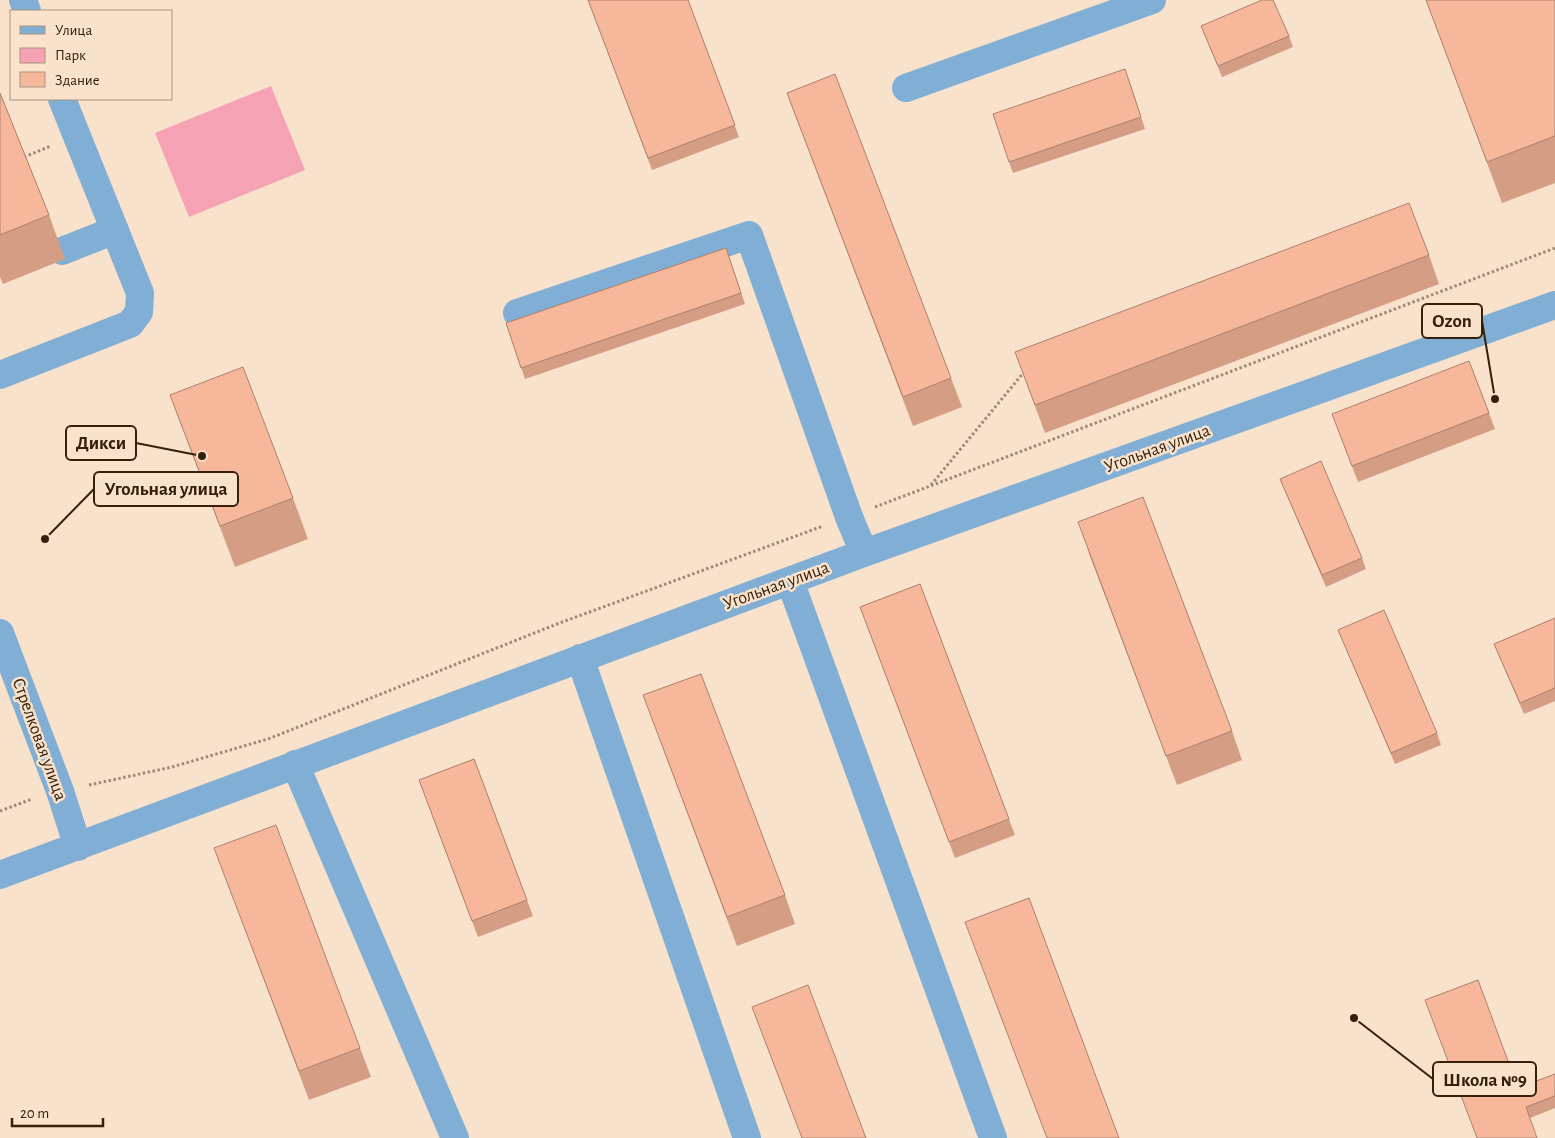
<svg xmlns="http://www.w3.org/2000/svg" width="1555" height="1138" viewBox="0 0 1555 1138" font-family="'Alegreya Sans',sans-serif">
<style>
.green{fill:#f6a2b5}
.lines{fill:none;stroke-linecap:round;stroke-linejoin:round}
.path{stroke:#9f8973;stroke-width:3;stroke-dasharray:2.5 2.5;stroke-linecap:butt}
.minor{stroke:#80aed5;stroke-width:28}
.wall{fill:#d49d84}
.building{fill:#f7b79a;stroke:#ad806c}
.labels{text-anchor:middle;stroke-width:5;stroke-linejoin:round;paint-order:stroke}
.street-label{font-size:18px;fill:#36200a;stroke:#f9e2cc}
.leader{fill:none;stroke:#36200a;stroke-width:2}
.callout-dot{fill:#36200a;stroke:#f9e2cc;stroke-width:2}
.callout{fill:#f9e2cc;stroke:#36200a;stroke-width:2}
.callout-label{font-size:19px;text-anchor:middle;font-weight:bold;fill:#36200a}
</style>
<rect width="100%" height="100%" fill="#f9e2cc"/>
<path class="green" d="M 271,86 L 305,170 L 189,217 L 155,133 Z"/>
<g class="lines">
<path class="path" d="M 24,157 L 51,146
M 931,485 L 1024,372
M 875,507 L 1555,248
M 89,785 L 172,767 L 268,739 L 557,624 L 823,526
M 0,811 L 32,799"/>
<path class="minor" d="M 23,0 L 27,11
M 906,88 L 1152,0
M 62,251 L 115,230
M 517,313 L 749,235 L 849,517 L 864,553
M 0,375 L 130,324 L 139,312 L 140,293 L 62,99
M 790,581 L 993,1138
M 0,633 L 60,791 L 78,847
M 580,658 L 747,1138
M 295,764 L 455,1138
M 0,875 L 864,553 L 1555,305"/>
</g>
<path class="wall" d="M 588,0 L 688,0 L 739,137 L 652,170 Z
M 1426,0 L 1555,0 L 1555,183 L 1502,203 Z
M 1201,26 L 1289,36 L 1293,47 L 1222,77 Z
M 1129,80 L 1145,129 L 1013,173 L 1009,162 Z
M 0,93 L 49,215 L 65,259 L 3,284 L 0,277 Z
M 787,93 L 951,378 L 962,407 L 913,426 Z
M 726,248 L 745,304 L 525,379 L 506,323 Z
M 1429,255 L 1439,284 L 1045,433 L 1015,352 Z
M 170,395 L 293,498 L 308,539 L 235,567 Z
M 1489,413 L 1495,429 L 1358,482 L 1338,430 Z
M 1280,479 L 1362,558 L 1366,569 L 1326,587 Z
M 1088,551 L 1232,731 L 1242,760 L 1177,785 Z
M 920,584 L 1015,835 L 955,858 L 860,607 Z
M 1555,618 L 1555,701 L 1524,714 L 1494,644 Z
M 1338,630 L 1437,733 L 1441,745 L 1395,764 Z
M 654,724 L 785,895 L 795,924 L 737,946 Z
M 474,759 L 533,916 L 478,937 L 419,780 Z
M 225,876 L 360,1048 L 371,1077 L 309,1100 Z
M 1555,1074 L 1555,1108 L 1530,1118 L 1518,1088 Z"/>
<path class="building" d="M 588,0 L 688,0 L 735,125 L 648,158 Z
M 1262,0 L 1273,0 L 1289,36 L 1218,66 L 1201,26 Z
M 1426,0 L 1555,0 L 1555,136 L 1487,162 Z
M 1125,69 L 1141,117 L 1009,162 L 993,114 Z
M 835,74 L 951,378 L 903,397 L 787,93 Z
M 0,93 L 49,215 L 0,235 Z
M 1409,203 L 1429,255 L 1035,405 L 1015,352 Z
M 726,248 L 741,293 L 521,368 L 506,323 Z
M 1469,361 L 1489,413 L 1352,466 L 1332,414 Z
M 243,367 L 293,498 L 220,526 L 170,395 Z
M 1321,461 L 1362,558 L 1322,575 L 1280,479 Z
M 1143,497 L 1232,731 L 1166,756 L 1078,522 Z
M 920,584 L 1009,819 L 949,842 L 860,607 Z
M 1384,610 L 1437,733 L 1391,753 L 1338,630 Z
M 1555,618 L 1555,688 L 1520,703 L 1494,644 Z
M 701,674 L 785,895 L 727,917 L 643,695 Z
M 474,759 L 527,900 L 472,921 L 419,780 Z
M 276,825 L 360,1048 L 299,1071 L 214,848 Z
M 1029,898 L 1119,1138 L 1047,1138 L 965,922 Z
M 1478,980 L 1518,1088 L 1555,1074 L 1555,1096 L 1526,1107 L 1537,1138 L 1477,1138 L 1425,1000 Z
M 808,985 L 866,1138 L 802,1138 L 752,1007 Z"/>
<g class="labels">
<g class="street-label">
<text transform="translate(1157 448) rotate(-20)" y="6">Угольная улица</text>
<text transform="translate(776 585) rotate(-20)" y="6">Угольная улица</text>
<text transform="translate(40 739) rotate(70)" y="6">Стрелковая улица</text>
</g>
</g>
<path class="leader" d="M1495 399L1482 321M202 456L136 443M45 539L94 489M1354 1018L1433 1079"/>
<g class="callout-dot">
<circle cx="1495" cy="399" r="5"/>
<circle cx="202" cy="456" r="5"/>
<circle cx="45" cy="539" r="5"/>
<circle cx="1354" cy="1018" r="5"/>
</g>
<g class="callout">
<rect x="1422" y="304" width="60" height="34" rx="5"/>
<rect x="66" y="426" width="70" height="34" rx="5"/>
<rect x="94" y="472" width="144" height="34" rx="5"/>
<rect x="1433" y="1062" width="103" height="34" rx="5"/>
</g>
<g class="callout-label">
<text x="1452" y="327">Ozon</text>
<text x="101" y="449">Дикси</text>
<text x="166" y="495">Угольная улица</text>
<text x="1485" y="1086">Школа №9</text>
</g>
<rect x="10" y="10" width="162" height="90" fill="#f9e2cc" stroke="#ab947e"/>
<rect x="20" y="26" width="25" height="8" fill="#80aed5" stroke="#ab947e"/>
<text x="55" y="35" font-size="15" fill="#36200a">Улица</text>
<rect x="20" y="48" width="25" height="15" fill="#f6a2b5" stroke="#ab947e"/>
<text x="55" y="60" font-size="15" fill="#36200a">Парк</text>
<rect x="20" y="72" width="25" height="15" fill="#f7b79a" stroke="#ab947e"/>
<text x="55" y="85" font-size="15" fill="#36200a">Здание</text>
<path d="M12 1118v8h91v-8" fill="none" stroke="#36200a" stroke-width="2.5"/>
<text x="20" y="1118" font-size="15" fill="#36200a" stroke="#f9e2cc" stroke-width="4" paint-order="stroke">20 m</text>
</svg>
